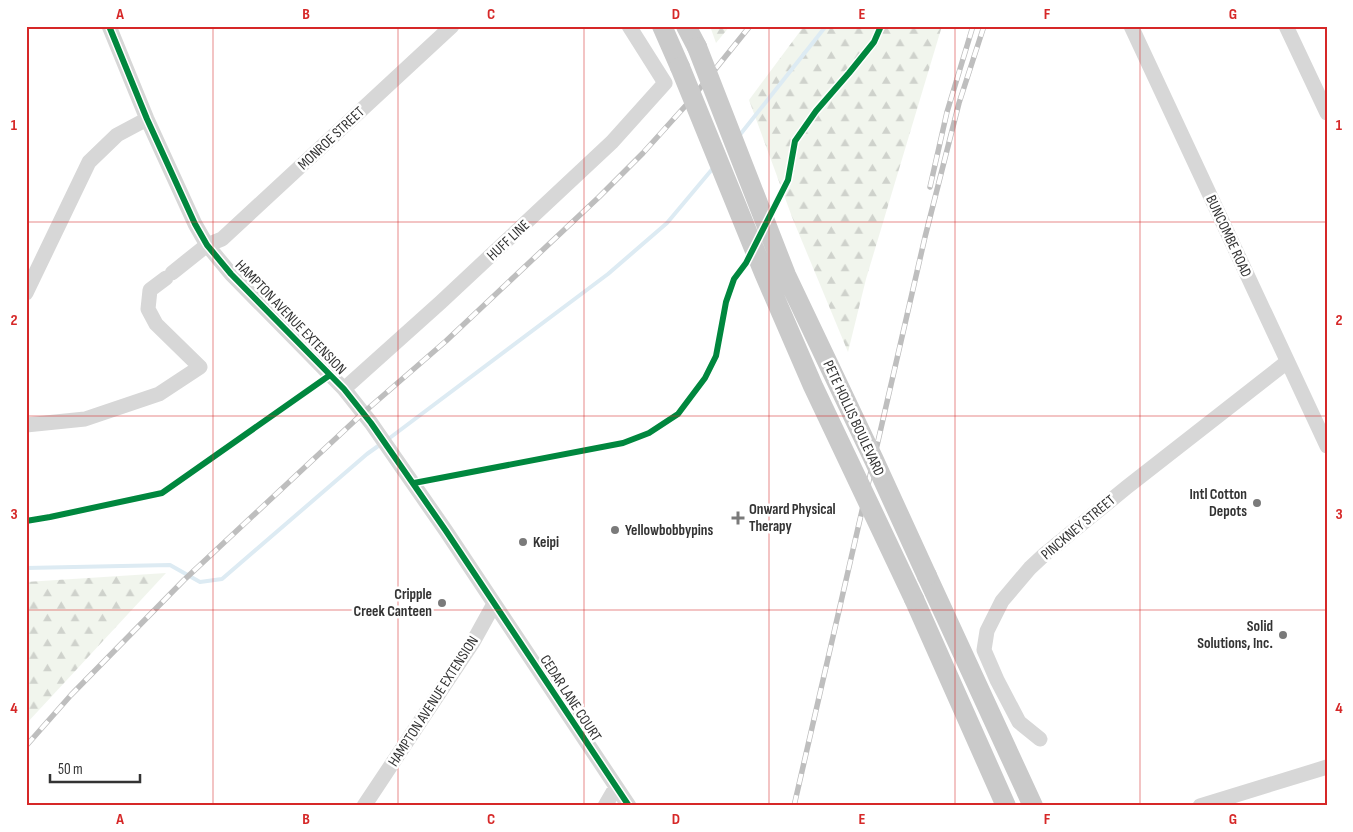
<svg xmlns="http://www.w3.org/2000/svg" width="1353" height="832" viewBox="0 0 1353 832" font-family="'Sofia Sans Condensed',sans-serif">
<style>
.forest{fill:url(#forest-firs)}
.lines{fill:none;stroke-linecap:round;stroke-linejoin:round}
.stream{stroke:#ddebf3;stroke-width:4}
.minor{stroke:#d7d7d7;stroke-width:15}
.major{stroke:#cacaca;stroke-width:20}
.rail-casing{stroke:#bebebe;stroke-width:5.5}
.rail{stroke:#fff;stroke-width:4;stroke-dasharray:11;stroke-linecap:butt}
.major-bridge{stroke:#cacaca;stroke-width:20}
.cycleway-casing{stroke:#fff;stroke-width:9}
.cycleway{stroke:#00873e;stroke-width:6}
.grid{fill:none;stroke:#d62828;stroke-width:1;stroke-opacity:0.55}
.poi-dot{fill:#7a7a7a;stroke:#fff;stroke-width:2}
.labels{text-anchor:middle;stroke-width:5;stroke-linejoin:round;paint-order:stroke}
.street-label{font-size:15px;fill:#333;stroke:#fff}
.poi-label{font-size:15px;font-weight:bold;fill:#333;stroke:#fff;text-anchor:end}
.neatline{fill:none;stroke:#d62828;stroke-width:2}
.grid-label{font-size:16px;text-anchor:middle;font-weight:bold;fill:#d62828}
</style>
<defs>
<pattern id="forest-firs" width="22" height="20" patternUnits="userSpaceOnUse" patternTransform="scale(1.25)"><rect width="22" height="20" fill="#f1f5ed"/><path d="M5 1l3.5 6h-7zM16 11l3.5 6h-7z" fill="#cfd2cc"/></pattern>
</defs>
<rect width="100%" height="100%" fill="#fff"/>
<path class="forest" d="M 710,26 L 730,26 L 716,43 Z
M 804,26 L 942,26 L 866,279 L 848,352 L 792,217 L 749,100 Z
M 166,573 L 26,724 L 26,582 Z"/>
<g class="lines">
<path class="stream" d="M 739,136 L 826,26
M 387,440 L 608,274 L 667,223 L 714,167
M 26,568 L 170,565 L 200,582 L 222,579 L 367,454 L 381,444"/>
<path class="minor" d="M 109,26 L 147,119 L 195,224 L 207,245 L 231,274 L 344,389 L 371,423 L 446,531 L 629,806
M 1131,26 L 1327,446
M 1286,26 L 1327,113
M 172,273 L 207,245 L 222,239 L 452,26
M 26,293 L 89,162 L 117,135 L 147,119
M 344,389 L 441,302 L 612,142 L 665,83 L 629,26
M 26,425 L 85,419 L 159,394 L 200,367 L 156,324 L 148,309 L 150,290 L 166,278
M 1040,739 L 1019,722 L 997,680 L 984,650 L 987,631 L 1002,601 L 1030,568 L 1045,554 L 1127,487 L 1287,362
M 364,806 L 473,642 L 494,604
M 605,806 L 616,787
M 1200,806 L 1327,767"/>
<path class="major" d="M 662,26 L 680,67
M 686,26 L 697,47
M 927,576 L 1033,806
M 914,599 L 1006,806"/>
<defs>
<path id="rail" d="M 930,187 L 947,112 L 973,26
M 26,746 L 71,695 L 184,580 L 363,413 L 446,341 L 599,197 L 643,153 L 688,103 L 750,26
M 794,806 L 925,237 L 959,103 L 984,26"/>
</defs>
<use href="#rail" class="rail-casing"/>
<use href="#rail" class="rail"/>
<path class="major-bridge" d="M 697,47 L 786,275 L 874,460 L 927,576
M 680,67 L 764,273 L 813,386 L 914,599"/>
<defs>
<path id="cycleway" d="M 109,26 L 147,119 L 195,224 L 207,245 L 231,274 L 344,389 L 371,423 L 446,531 L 629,806
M 414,483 L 623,443 L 649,433 L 678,414 L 705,378 L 716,356 L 726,302 L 734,279 L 746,263 L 788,180 L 795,141 L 816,111 L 849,73 L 874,42 L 881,26
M 26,521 L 50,517 L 162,493 L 330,375"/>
</defs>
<use href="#cycleway" class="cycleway-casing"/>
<use href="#cycleway" class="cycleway"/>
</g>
<path class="grid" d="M 213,26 L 213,806M 398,26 L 398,806M 584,26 L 584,806M 769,26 L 769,806M 955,26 L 955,806M 1140,26 L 1140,806M 26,222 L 1327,222M 26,416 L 1327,416M 26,610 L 1327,610"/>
<g class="poi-dot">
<circle cx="1257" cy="503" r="5"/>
<path d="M735.5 510.5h5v5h5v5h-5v5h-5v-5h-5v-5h5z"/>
<circle cx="615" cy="530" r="5"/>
<circle cx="523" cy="542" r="5"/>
<circle cx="442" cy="603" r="5"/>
<circle cx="1283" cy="635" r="5"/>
</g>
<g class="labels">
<g class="street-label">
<text transform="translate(331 138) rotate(-43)" y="5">MONROE STREET</text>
<text transform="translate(1229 236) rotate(65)" y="5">BUNCOMBE ROAD</text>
<text transform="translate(508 240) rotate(-43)" y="5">HUFF LINE</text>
<text transform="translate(291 317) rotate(46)" y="5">HAMPTON AVENUE EXTENSION</text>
<text transform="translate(854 418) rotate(65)" y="5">PETE HOLLIS BOULEVARD</text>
<text transform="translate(1078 527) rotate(-40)" y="5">PINCKNEY STREET</text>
<text transform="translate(571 698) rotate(57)" y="5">CEDAR LANE COURT</text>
<text transform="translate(433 701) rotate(-57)" y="5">HAMPTON AVENUE EXTENSION</text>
</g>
<g class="poi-label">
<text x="1247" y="499">Intl Cotton<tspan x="1247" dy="17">Depots</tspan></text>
<text x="749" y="514" text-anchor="start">Onward Physical<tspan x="749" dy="17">Therapy</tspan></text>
<text x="625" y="535" text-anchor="start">Yellowbobbypins</text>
<text x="533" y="547" text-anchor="start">Keipi</text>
<text x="432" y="599">Cripple<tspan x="432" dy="17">Creek Canteen</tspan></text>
<text x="1273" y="631">Solid<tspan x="1273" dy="17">Solutions, Inc.</tspan></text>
</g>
</g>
<rect width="1353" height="832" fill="none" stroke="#ffffff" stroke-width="55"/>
<path d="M50 774v8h90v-8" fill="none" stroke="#333333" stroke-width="2.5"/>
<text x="58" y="774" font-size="15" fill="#333333" stroke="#ffffff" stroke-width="4" paint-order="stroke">50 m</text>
<rect x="28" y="28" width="1298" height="776" class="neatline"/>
<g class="grid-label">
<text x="120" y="19">A</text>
<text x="306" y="19">B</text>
<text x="491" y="19">C</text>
<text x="676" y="19">D</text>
<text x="862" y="19">E</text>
<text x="1047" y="19">F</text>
<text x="1233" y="19">G</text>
<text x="14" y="130">1</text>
<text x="1339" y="130">1</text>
<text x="14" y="325">2</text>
<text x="1339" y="325">2</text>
<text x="14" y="519">3</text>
<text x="1339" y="519">3</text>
<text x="14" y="713">4</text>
<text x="1339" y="713">4</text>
<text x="120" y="824">A</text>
<text x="306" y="824">B</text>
<text x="491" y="824">C</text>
<text x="676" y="824">D</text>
<text x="862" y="824">E</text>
<text x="1047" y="824">F</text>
<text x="1233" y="824">G</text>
</g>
</svg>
